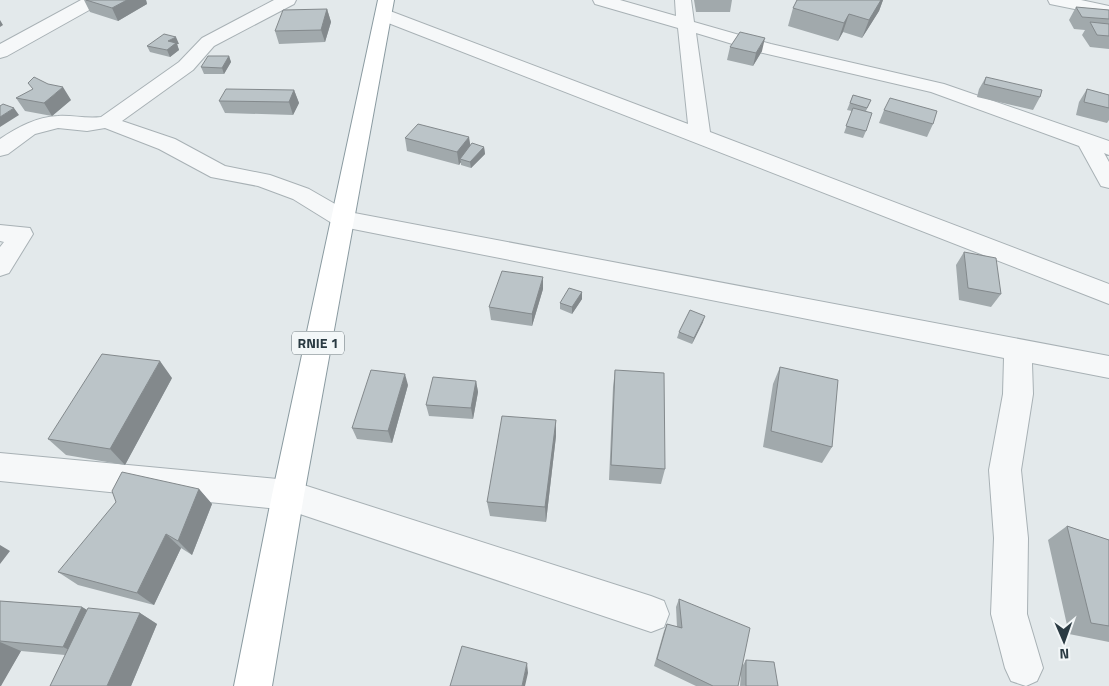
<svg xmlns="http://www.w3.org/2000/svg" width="1109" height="686" viewBox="0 0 1109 686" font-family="'Titillium Web',sans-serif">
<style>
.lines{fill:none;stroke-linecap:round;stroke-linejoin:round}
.minor-casing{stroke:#a8b1b5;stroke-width:2}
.trunk-casing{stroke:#8b9ba1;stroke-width:2}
.minor{fill:#f6f8f9;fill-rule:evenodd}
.trunk{fill:#fff;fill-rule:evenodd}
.wall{fill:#a1a9ac}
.shaded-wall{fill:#83898c}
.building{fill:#bbc4c8;stroke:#83898c}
.labels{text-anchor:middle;stroke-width:4;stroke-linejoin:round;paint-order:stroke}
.shield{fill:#f3f7f8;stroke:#677379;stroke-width:1}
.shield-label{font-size:14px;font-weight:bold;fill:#2b3b43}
</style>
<rect width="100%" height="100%" fill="#e3e9eb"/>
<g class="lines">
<defs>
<path id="minor" d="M 81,0 L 102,0 L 100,4 L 7,56 L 0,58 L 0,44 Z
M 274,0 L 296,0 L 294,4 L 214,46 L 193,70 L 122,121 L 175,139 L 225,166 L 270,175 L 309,189 L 349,212 L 1109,356 L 1109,378 L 1032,363 L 1033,394 L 1021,470 L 1028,538 L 1027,614 L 1043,668 L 1037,681 L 1026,686 L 1011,681 L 1005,668 L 991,614 L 994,538 L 989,470 L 1003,394 L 1004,358 L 343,227 L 335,225 L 293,199 L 258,186 L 211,177 L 159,149 L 105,128 L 87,131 L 58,128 L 35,134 L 8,154 L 0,156 L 0,139 C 18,127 36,117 58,116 C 72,115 86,119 101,117 L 179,62 L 202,38 Z
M 593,0 L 620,0 L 676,16 L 675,0 L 691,0 L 694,22 L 771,44 L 944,84 L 1109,141 L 1109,155 L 1104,153 L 1109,162 L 1109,188 L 1101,186 L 1079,146 L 931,92 L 759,52 L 696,33 L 710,132 L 1109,284 L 1109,304 L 378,19 L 375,15 L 378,11 L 384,10 L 390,11 L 688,124 L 678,28 L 595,4 Z
M 1048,0 L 1081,0 L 1109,6 L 1109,16 L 1050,4 Z
M 0,225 L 30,228 L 33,234 L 9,273 L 0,276 L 0,247 L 4,242 L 0,241 Z
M 0,453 L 288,480 L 651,596 L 664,601 L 669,614 L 664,627 L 651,632 L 288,510 L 0,481 Z"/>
<path id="trunk" d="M 378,0 L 394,0 L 304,495 L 272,686 L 234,686 L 272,495 Z"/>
</defs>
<use href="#minor" class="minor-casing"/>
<use href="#trunk" class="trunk-casing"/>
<use href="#minor" class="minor"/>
<use href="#trunk" class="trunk"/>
</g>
<path class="wall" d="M 84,0 L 146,0 L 147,4 L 118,21 L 90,12 Z
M 694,0 L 732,0 L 730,12 L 696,12 Z
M 797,0 L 883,0 L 879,11 L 862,38 L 843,32 L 838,41 L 788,26 L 793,8 Z
M 1076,7 L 1109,10 L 1109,49 L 1090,47 L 1082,35 L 1085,30 L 1074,29 L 1069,20 Z
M 327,9 L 331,22 L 325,42 L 279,44 L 275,31 Z
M 177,44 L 179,50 L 170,57 L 150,52 L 147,46 L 179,44 Z
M 730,47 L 762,51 L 753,66 L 727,60 Z
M 229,56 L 231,62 L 224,74 L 204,74 L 201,67 Z
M 986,77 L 1040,97 L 1033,110 L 977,97 L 979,89 Z
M 1087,89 L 1109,95 L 1109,120 L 1107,123 L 1076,115 L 1079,102 Z
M 294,90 L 299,103 L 293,115 L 225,113 L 219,101 Z
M 853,95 L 871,100 L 866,111 L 866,131 L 863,138 L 844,133 L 852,111 L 847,110 Z
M 16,98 L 71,100 L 52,116 L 25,111 Z
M 884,110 L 933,124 L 927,137 L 879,123 Z
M 405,138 L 484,147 L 485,154 L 471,168 L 461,165 L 461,162 L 459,165 L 407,151 Z
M 964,252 L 1001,294 L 991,307 L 959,300 L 956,265 Z
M 543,289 L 532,326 L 491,320 L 489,307 Z
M 582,292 L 582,299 L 572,314 L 560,309 L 560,303 Z
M 703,322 L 692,344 L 677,338 L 679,332 Z
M 780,367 L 832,447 L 822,463 L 763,447 L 773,384 Z
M 615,370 L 665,469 L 661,484 L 609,480 L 613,387 Z
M 172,378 L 125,465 L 66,455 L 48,439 Z
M 476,381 L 478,392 L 473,419 L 429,416 L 426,405 Z
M 408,385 L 392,443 L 357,439 L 352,428 Z
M 556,420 L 556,436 L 546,522 L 490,516 L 487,502 Z
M 199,489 L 212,504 L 192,555 L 181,548 L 154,605 L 78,585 L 58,572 Z
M 1067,526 L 1109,540 L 1109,642 L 1069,634 L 1048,540 Z
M 679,599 L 743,665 L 746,660 L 778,686 L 740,686 L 741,673 L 738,686 L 696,686 L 654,666 L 664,631 L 667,624 L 677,627 L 676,607 Z
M 0,601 L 82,607 L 87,610 L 140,613 L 157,624 L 131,686 L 50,686 L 65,655 L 21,651 L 0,686 Z"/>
<path class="shaded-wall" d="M 127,0 L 146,0 L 147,4 L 118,21 L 112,8 Z
M 881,0 L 883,0 L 879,11 L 862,38 L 869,20 Z
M 327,9 L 331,22 L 325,42 L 321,30 Z
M 849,14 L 843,32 L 838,41 L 844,23 Z
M 0,20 L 3,25 L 0,27 Z
M 176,37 L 179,44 L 177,44 L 179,50 L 170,57 L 167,50 L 168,41 Z
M 765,38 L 762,51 L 753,66 L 756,53 Z
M 229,56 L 231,62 L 224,74 L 222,68 Z
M 63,87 L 71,100 L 52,116 L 44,103 Z
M 294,90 L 299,103 L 293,115 L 289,102 Z
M 14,108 L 19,115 L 0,127 L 0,117 Z
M 469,137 L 471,149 L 460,159 L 461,162 L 459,165 L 457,152 Z
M 484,147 L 485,154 L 471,168 L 470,162 Z
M 543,277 L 543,289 L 532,326 L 532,314 Z
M 582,292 L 582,299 L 572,314 L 572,307 Z
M 705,316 L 703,322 L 692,344 L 694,338 Z
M 160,361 L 172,378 L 125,465 L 110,449 Z
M 405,374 L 408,385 L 392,443 L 388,431 Z
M 476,381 L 478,392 L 473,419 L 471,408 Z
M 556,420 L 556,436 L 546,522 L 545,507 Z
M 199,489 L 212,504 L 192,555 L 178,541 Z
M 166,534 L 181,548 L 154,605 L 137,593 Z
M 0,545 L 10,551 L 0,564 Z
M 82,607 L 102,619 L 84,657 L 63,647 Z
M 140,613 L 157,624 L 131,686 L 107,686 Z
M 0,642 L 21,651 L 1,686 L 0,686 Z
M 527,663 L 528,673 L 525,686 L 522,686 Z"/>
<path class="building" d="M 86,0 L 127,0 L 112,8 Z
M 797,0 L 881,0 L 869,20 L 849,14 L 844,23 L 793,8 Z
M 1076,7 L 1109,10 L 1109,19 L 1082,17 Z
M 327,9 L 321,30 L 275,31 L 283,10 Z
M 1090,22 L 1109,24 L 1109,36 L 1097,35 Z
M 740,32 L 765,38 L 756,53 L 730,47 Z
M 164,34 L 176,37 L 168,41 L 176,43 L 167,50 L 147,46 Z
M 208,56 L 229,56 L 222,68 L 201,67 Z
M 34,77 L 48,84 L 63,87 L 44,103 L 16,98 L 33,89 L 28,83 Z
M 986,77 L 1042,90 L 1040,97 L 984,84 Z
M 226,89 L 294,90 L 289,102 L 219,101 Z
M 1087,89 L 1109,95 L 1109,108 L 1084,102 Z
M 853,95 L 871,100 L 867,108 L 850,103 Z
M 890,98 L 937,111 L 933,124 L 884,110 Z
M 3,104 L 14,108 L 0,117 L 0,106 Z
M 853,108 L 872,113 L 866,131 L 846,126 Z
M 418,124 L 469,137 L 457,152 L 405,138 Z
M 472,143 L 484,147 L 470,162 L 460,159 Z
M 964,252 L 996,258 L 1001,294 L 968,288 Z
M 502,271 L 543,277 L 532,314 L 489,307 Z
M 569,288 L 582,292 L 572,307 L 560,303 Z
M 690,310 L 705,316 L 694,338 L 679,332 Z
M 102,354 L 160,361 L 110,449 L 48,439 Z
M 780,367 L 838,380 L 832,447 L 771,431 Z
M 371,370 L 405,374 L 388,431 L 352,428 Z
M 615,370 L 664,373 L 665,469 L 611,465 Z
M 433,377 L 476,381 L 471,408 L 426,405 Z
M 502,416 L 556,420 L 545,507 L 487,502 Z
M 122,472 L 199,489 L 178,541 L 166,534 L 137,593 L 58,572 L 116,502 L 112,491 Z
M 1067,526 L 1109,540 L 1109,626 L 1091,623 Z
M 679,599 L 750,628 L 738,686 L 713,686 L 657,659 L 667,624 L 682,628 Z
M 0,601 L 82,607 L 63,647 L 0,641 Z
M 88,608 L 140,613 L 107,686 L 50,686 Z
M 462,646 L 527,663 L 522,686 L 450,686 Z
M 746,660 L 774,662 L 778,686 L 746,686 Z"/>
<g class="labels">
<rect class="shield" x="292" y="331.5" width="52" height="23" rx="4"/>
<g class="shield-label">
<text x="318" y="348">RNIE 1</text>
</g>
</g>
<g transform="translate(1064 641) rotate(178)" stroke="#f3f7f8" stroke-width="4" paint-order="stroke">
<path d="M0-4L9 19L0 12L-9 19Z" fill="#2b3b43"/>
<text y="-8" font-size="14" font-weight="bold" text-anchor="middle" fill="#2b3b43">N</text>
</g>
</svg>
